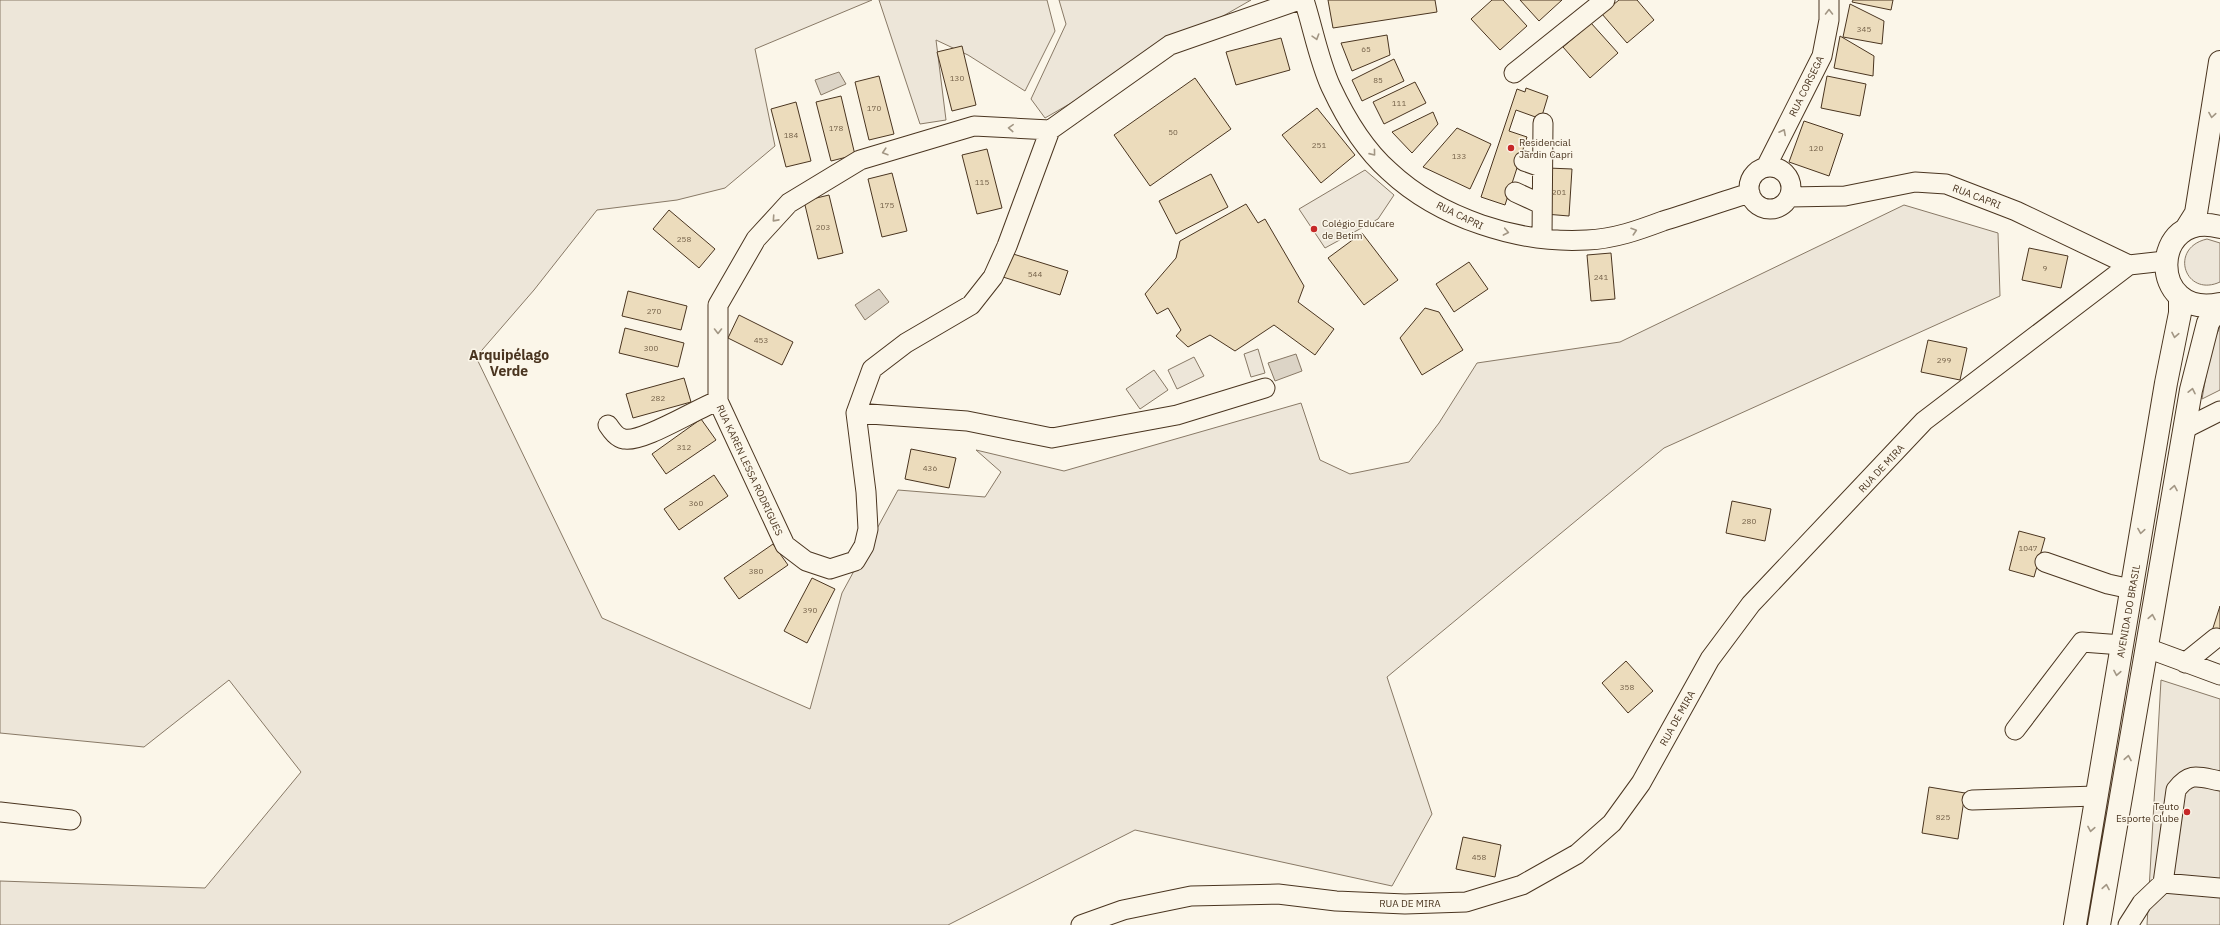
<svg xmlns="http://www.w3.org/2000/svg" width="2220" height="925" viewBox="0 0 2220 925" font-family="'IBM Plex Sans',sans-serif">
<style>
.green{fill:#ede6d9;stroke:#887966}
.water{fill:#dcd4c6;stroke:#887966}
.building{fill:#ecdcbc;stroke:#4a3520}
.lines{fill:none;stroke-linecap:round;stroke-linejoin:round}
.minor-casing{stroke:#4a3520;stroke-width:21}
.major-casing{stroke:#4a3520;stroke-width:24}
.minor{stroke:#fbf6e9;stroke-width:19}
.major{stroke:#fbf6e9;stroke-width:22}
.oneway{stroke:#a29684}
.poi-dot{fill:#c62828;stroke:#fbf6e9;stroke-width:1.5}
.labels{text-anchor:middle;stroke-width:3;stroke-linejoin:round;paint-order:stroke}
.number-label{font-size:8px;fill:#725f47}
.street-label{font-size:10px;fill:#4a3520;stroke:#fbf6e9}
.poi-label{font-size:10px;fill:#4a3520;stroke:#fbf6e9;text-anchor:start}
.district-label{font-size:14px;font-weight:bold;fill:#4a3520;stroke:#fbf6e9}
</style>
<rect width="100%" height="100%" fill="#fbf6e9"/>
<path class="green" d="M 0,0 L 872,0 L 755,49 L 775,146 L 725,188 L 677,200 L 597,210 L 534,290 L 476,357 L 602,618 L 810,709 L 842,593 L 898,490 L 985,497 L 1001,472 L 976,450 L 1064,471 L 1301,403 L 1320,460 L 1350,474 L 1409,462 L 1439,423 L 1477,363 L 1620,342 L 1904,205 L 1998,233 L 2000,296 L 1664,448 L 1387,677 L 1432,814 L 1392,886 L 1135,830 L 948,925 L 0,925 L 0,881 L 205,888 L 301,772 L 229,680 L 144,747 L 0,733 Z
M 879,0 L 1047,0 L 1055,31 L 1025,91 L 968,55 L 936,40 L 946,120 L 920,124 Z
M 1059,0 L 1251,0 L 1045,118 L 1031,99 L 1066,24 Z
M 1365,170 L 1394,195 L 1378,219 L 1325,248 L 1299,209 Z
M 2207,239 L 2220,243 L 2220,282 C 2185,298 2168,248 2207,239 Z
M 2220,327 L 2220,390 L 2202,399 L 2211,347 Z
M 1258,349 L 1265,373 L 1251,377 L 1244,354 Z
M 1194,357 L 1204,376 L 1177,389 L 1168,370 Z
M 1154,370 L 1168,390 L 1140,409 L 1126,389 Z
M 2161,680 L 2220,699 L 2220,925 L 2147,925 Z"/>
<path class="water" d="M 839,72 L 846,84 L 821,95 L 815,80 Z
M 879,289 L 889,302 L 865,320 L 855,305 Z
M 1296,354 L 1302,371 L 1275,381 L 1268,363 Z"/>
<path class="building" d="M 1328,0 L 1435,0 L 1437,12 L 1333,28 Z
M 1492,0 L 1503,0 L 1527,26 L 1500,50 L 1471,19 Z
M 1520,0 L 1562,0 L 1539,21 Z
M 1619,0 L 1637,0 L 1654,20 L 1627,43 L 1602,14 Z
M 1853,0 L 1893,0 L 1891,10 L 1852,2 Z
M 1850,4 L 1884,21 L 1882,44 L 1843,37 Z
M 1591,23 L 1618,53 L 1590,78 L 1563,47 Z
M 1387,35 L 1390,55 L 1352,71 L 1341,43 Z
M 1840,36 L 1874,56 L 1873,76 L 1834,68 Z
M 1281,38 L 1290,70 L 1236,85 L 1226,52 Z
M 962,46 L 976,105 L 952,111 L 937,52 Z
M 1394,59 L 1404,81 L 1362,101 L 1352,80 Z
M 879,76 L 894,134 L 869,140 L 855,82 Z
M 1827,76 L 1866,84 L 1860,116 L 1821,108 Z
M 1195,78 L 1231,129 L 1150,186 L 1114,135 Z
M 1415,82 L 1426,103 L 1384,124 L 1373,102 Z
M 1526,88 L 1548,96 L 1541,119 L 1516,110 L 1509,131 L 1527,137 L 1505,205 L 1481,197 L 1517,89 L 1525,92 Z
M 841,96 L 855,155 L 831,161 L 816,102 Z
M 796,102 L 811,161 L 786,167 L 771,109 Z
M 1317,108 L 1355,155 L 1321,183 L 1282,135 Z
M 1433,112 L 1438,124 L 1412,153 L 1392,132 Z
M 1804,121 L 1843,134 L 1829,176 L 1789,162 Z
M 1457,128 L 1491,144 L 1470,189 L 1423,167 Z
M 987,149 L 1002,208 L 977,214 L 962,155 Z
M 1548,168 L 1572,169 L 1569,216 L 1545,214 Z
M 892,173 L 907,231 L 882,237 L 868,179 Z
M 1211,174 L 1228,207 L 1176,234 L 1159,201 Z
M 829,195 L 843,253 L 818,259 L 804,201 Z
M 1246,204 L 1258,223 L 1265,219 L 1304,286 L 1298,302 L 1334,329 L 1315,355 L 1274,325 L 1235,351 L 1210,335 L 1188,347 L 1176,336 L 1181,330 L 1168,308 L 1157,314 L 1145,294 L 1176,258 L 1180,241 Z
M 669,210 L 715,249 L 699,268 L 653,229 Z
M 1362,233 L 1398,280 L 1364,305 L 1328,258 Z
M 2029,248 L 2068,256 L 2061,288 L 2022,280 Z
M 1010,253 L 1068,271 L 1060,295 L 1003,277 Z
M 1611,253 L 1615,299 L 1591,301 L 1587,255 Z
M 1469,262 L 1488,289 L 1454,312 L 1436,284 Z
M 628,291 L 687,306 L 681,330 L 622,316 Z
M 1425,308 L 1439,312 L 1463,350 L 1422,375 L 1400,338 Z
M 739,315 L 793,342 L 782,365 L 728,338 Z
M 625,328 L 684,343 L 678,367 L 619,353 Z
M 1928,340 L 1967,348 L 1960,380 L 1921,372 Z
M 684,378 L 691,402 L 633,418 L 626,394 Z
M 701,419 L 716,440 L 666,474 L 652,454 Z
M 911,449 L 956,458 L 949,488 L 905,479 Z
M 714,475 L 728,496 L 679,530 L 664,509 Z
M 1732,501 L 1771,509 L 1765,541 L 1726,533 Z
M 2019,531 L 2045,538 L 2034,577 L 2009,570 Z
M 773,544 L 788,565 L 739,599 L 724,578 Z
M 812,578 L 835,589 L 807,643 L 784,631 Z
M 2220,606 L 2220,634 L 2212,631 Z
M 1626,661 L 1653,691 L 1628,713 L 1602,683 Z
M 1929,787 L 1965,793 L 1958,839 L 1922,833 Z
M 1463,837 L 1501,845 L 1495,877 L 1456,869 Z"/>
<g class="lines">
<defs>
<path id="minor" d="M 1304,0 C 1313,28 1319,61 1331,87 C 1345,117 1364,149 1389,171 C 1439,218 1519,244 1587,240 C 1614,239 1639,230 1663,221 C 1692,212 1721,202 1750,193
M 1514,73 L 1605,0
M 1050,130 L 974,126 L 860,160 L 789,203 L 756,239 L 718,305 L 718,401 L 785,545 L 806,561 L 830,569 L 855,561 L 864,546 L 868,529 L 866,492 L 856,413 L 872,369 L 906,343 L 971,305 L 993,277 L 1007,246 L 1050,130 L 1170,45 L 1299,0
M 1524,161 L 1541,167
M 1766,167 L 1822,56 L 1829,20 L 1829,0
M1749 188a21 21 0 1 1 42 0a21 21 0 1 1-42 0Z
M 1515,192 L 1541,204
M 1789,197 L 1845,196 L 1915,182 L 1946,184 L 2016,211 L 2129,265
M 1542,238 L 1543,123
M 856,413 L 967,421 L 1052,438 L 1177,415 L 1265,388
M 608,425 C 612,431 617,438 624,439 C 643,443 697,408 718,401
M 2184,429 L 2220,411
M 2045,562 L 2108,584 L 2131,589
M 2147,648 L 2220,675
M 2185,663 L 2216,638
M 2015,730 L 2082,642 L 2122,645
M 1972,800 L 2096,796
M 0,812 L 71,820
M 2163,883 L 2220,888
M 1081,925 L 1123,910 L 1191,896 L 1278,894 L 1336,901 L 1405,904 L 1466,902 L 1522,885 L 1577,854 L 1612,823 L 1641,783 L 1710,659 L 1751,604 L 1924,421 L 2129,265 L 2165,261
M 2128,925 L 2142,903 L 2163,883 L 2176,790 C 2190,771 2199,777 2220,781"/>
<path id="major" d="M 2220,227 C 2150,208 2147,320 2220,304
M 2186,229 L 2196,213 L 2220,62
M 2075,925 L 2166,383 L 2180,313 L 2180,297
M 2099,925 L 2191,390 L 2208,323 L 2220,305"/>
</defs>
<use href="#minor" class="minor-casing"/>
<use href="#major" class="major-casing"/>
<use href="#minor" class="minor"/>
<use href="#major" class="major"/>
</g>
<defs><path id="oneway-chevron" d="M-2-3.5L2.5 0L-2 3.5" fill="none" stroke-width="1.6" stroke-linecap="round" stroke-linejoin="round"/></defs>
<g class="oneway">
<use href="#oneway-chevron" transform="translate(1829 12) rotate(-90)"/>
<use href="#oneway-chevron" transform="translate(1316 37) rotate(73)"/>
<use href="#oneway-chevron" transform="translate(2212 115) rotate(99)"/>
<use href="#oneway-chevron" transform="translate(1011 128) rotate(-177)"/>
<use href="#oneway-chevron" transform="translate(1783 132) rotate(-63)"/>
<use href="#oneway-chevron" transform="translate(885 152) rotate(163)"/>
<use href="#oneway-chevron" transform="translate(1373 153) rotate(51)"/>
<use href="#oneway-chevron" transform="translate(775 219) rotate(132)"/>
<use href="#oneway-chevron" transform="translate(1634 231) rotate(-18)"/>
<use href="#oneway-chevron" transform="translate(1506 232) rotate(11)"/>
<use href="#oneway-chevron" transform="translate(718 331) rotate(90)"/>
<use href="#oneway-chevron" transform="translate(2175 335) rotate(101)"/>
<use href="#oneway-chevron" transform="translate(2192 391) rotate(-78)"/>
<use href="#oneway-chevron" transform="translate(2174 488) rotate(-80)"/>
<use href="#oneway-chevron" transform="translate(2141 531) rotate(99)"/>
<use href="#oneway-chevron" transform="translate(2152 617) rotate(-80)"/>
<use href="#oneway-chevron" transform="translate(2117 673) rotate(100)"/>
<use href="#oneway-chevron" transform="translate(2128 758) rotate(-80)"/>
<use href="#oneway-chevron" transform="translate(2091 829) rotate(100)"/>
<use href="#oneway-chevron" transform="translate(2106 887) rotate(-80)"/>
</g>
<g class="poi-dot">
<circle cx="1511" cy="148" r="4"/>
<circle cx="1314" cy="229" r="4"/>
<circle cx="2187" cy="812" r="4"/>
</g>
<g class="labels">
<g class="number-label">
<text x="1864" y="32">345</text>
<text x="1366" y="52">65</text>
<text x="957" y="81">130</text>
<text x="1378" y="83">85</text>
<text x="1399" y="106">111</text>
<text x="874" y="111">170</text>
<text x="836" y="131">178</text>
<text x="1173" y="135">50</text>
<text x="791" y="138">184</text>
<text x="1319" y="148">251</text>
<text x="1816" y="151">120</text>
<text x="1459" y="159">133</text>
<text x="982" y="185">115</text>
<text x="1559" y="195">201</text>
<text x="887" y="208">175</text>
<text x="823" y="230">203</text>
<text x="684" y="242">258</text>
<text x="2045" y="271">9</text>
<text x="1035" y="277">544</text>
<text x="1601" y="280">241</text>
<text x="654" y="314">270</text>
<text x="761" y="343">453</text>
<text x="651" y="351">300</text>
<text x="1944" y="363">299</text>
<text x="658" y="401">282</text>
<text x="684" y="450">312</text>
<text x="930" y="471">436</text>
<text x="696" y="506">360</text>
<text x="1749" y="524">280</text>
<text x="2028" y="551">1047</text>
<text x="756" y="574">380</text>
<text x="810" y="613">390</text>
<text x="1627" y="690">358</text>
<text x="1943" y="820">825</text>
<text x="1479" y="860">458</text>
</g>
<g class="street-label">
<text transform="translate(1806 86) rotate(-64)" y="4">RUA CORSEGA</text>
<text transform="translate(1977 196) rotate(21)" y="4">RUA CAPRI</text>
<text transform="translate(1460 215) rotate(26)" y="4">RUA CAPRI</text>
<text transform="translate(1881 468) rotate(-47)" y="4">RUA DE MIRA</text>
<text transform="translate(750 470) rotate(65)" y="4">RUA KAREN LESSA RODRIGUES</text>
<text transform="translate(2128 611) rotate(-80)" y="4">AVENIDA DO BRASIL</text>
<text transform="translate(1677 718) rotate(-61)" y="4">RUA DE MIRA</text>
<text x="1410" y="907">RUA DE MIRA</text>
</g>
<g class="poi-label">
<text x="1519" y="146">Residencial<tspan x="1519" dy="12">Jardin Capri</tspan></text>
<text x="1322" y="227">Colégio Educare<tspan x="1322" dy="12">de Betim</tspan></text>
<text x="2179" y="810" text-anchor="end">Teuto<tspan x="2179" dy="12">Esporte Clube</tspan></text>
</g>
<g class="district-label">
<text x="509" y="360">Arquipélago<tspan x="509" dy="16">Verde</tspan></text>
</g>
</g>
</svg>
